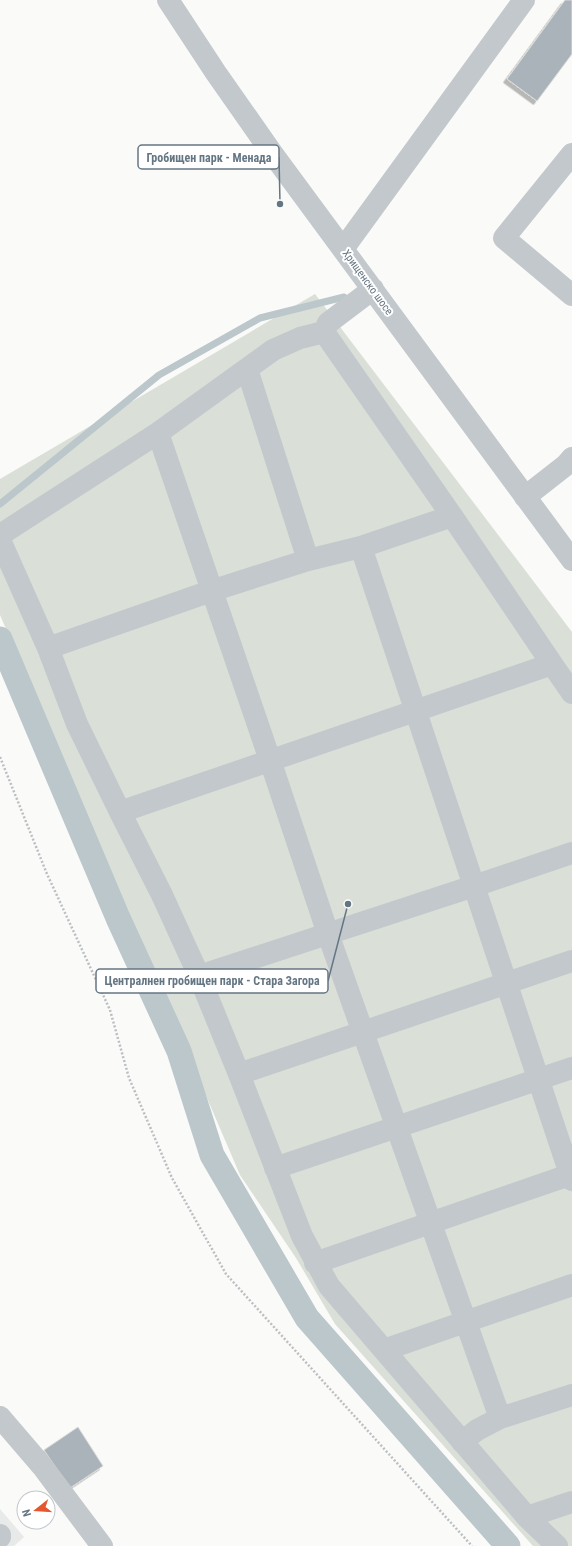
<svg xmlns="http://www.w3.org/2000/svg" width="572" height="1546" viewBox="0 0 572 1546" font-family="'Roboto Condensed',sans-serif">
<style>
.built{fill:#e8e9e9}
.green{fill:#dadfd7}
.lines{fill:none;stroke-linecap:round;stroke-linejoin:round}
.stream{stroke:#bbc7cb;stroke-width:7}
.canal{stroke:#bbc7cb;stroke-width:25}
.building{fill:#aab3b9;stroke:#dcdcda;filter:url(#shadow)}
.path{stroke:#bbbfc2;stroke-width:2.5;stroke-dasharray:2 2;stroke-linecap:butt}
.minor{stroke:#c3c8cc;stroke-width:22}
.labels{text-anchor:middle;stroke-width:4;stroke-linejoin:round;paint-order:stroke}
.street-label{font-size:11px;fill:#657683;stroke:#fff}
.leader{fill:none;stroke:#657683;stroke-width:1.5}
.callout-dot{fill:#657683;stroke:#fff;stroke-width:1.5}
.callout{fill:#fff;stroke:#657683;stroke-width:1.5}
.callout-label{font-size:12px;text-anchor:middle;font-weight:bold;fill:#657683}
</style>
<defs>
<filter id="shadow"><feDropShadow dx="-3.5" dy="3.5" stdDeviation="0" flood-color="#0004"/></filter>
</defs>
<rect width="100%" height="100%" fill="#fafaf8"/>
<path class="built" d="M 0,1509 L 24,1537 L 14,1546 L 0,1546 Z"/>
<path class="green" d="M 315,294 L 572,632 L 572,1546 L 533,1546 L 335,1324 L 296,1258 L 240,1175 L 0,615 L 0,479 Z"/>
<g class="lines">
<path class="stream" d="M 0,504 L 159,375 L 260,318 L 344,297"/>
<path class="canal" d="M 0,639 L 118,918 L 179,1051 L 212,1155 L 307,1318 L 508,1546"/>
</g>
<path class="building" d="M 565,0 L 572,0 L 572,54 L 537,101 L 507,79 Z
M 78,1427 L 103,1466 L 70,1488 L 44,1450 Z"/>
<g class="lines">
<path class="path" d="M 0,757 L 47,874 L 110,1010 L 129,1078 L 172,1178 L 226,1274 L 472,1546"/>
<path class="minor" d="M 168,0 L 216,73 L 272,153 L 572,560
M 572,154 L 504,238 L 572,295
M 343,249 L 524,0
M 324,332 L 452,516
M 247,369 L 308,560
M 158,433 L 270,760 L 328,934 L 500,1418 L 477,1430 L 462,1442
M 525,497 L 566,465 L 572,458
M 0,535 L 158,433 L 273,350 L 300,338 L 324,332 L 328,323 L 373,289
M 0,540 L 48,648 L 77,724 L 120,812
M 361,547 L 572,1180
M 48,648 L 211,591 L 308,560 L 361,547 L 452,516 L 552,664
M 199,976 L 474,886 L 572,853
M 239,1074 L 572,961
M 275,1168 L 572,1068
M 315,1263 L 572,1174
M 384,1350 L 572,1285
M 0,1417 L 42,1466 L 102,1546
M 500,1418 L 572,1395
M 527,1517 L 572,1502
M 0,1535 L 0,1537
M 557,1546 L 527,1517 L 329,1286 L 302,1236 L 239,1074 L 199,976 L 162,895 L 120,812 L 552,664 L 572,693"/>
</g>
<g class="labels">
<g class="street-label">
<text transform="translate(368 282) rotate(54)" y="4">Хрищенско шосе</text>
</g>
</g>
<path class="leader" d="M280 204L279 157M348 904L328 981"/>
<g class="callout-dot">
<circle cx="280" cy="204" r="4"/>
<circle cx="348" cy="904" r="4"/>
</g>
<g class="callout">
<rect x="138" y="145" width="141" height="24" rx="4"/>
<rect x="96" y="969" width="232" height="24" rx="4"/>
</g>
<g class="callout-label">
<text x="209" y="162">Гробищен парк - Менада</text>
<text x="212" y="985">Централнен гробищен парк - Стара Загора</text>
</g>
<g transform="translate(36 1510) rotate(253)"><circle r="19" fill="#ffffff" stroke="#c1c8cd"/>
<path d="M0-3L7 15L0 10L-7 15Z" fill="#e4572e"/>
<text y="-6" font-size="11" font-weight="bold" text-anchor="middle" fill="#657683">N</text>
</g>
</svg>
